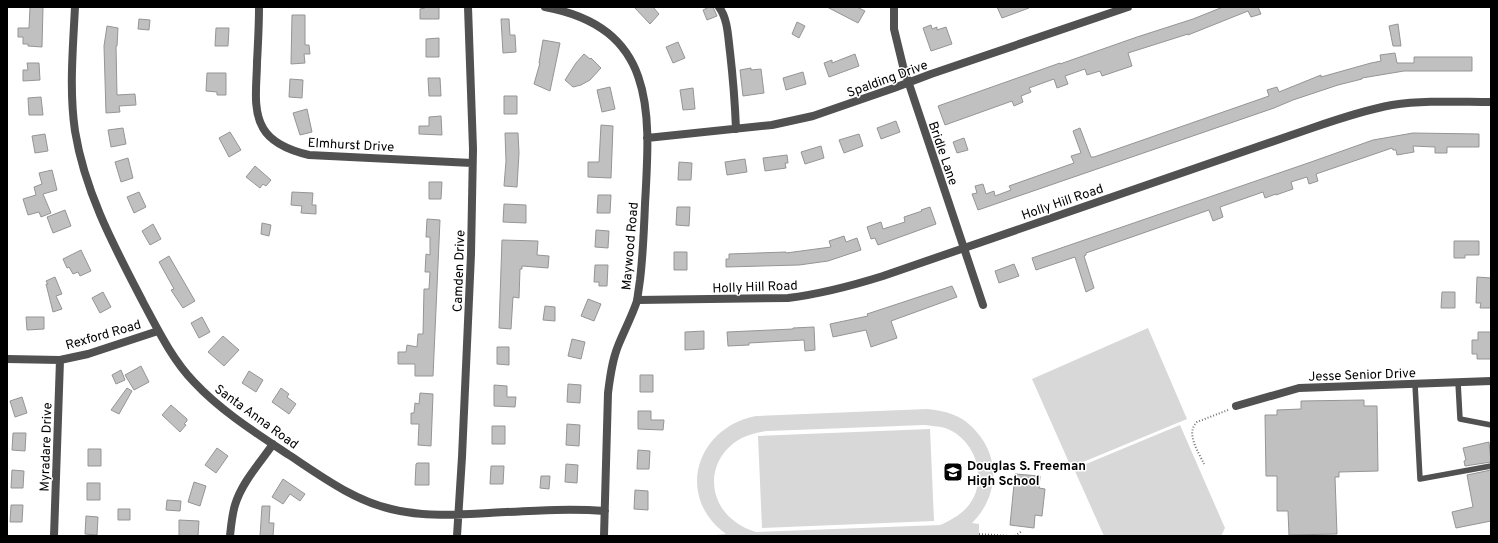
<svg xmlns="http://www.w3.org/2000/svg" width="1498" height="543" viewBox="0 0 1498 543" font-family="Overpass,sans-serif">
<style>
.green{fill:#d8d8d8;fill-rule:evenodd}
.building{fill:#c0c0c0;stroke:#959595}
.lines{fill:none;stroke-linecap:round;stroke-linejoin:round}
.path{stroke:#737373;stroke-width:2;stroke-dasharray:1 2;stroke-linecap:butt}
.lane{stroke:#515151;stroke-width:5.5}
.street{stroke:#515151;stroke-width:8}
.labels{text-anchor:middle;stroke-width:3;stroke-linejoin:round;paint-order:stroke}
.street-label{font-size:13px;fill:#000;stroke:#fff}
.poi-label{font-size:13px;font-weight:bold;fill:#000;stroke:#fff;text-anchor:start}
</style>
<rect width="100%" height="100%" fill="#fff"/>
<path class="green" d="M 1148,328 L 1187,419 L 1071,467 L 1032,379 Z
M 927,409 C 936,410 945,411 954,415 C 965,419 973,427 980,436 C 1001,464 996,499 972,523 L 979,524 L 979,536 L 716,536 L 716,535 L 726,534 C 674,496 697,427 756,416 ZM 924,425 C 931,426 938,426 945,428 C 974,438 988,476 971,502 C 964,513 952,520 940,525 L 756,532 C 694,513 703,436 768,431 Z
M 1180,425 L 1225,528 L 1221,536 L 1104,536 L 1074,469 Z
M 930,429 L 934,521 L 762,528 L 758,436 Z"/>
<path class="building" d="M 30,7 L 43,7 L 42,47 L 28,46 L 28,44 L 23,44 L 23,37 L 18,37 L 18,28 L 29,28 Z
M 425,7 L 439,7 L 439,19 L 420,19 L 420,9 L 425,8 Z
M 634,7 L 653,7 L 659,14 L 650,24 Z
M 709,7 L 713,7 L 717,16 L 707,20 L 703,10 Z
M 827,7 L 857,7 L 865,11 L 858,23 Z
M 997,7 L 1028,7 L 1029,8 L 1002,18 Z
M 1223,7 L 1258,7 L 1261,14 L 1251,17 L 1248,11 L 1188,35 L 1188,34 L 1128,53 L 1132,66 L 1102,76 L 1100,71 L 1087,75 L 1085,69 L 1065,76 L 1068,84 L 1057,88 L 1054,79 L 1029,88 L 1031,92 L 1021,96 L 1023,102 L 1014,106 L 1012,101 L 945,125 L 938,106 L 1060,63 L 1060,64 L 1137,37 L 1193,19 Z
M 292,15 L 305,15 L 305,45 L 309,45 L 310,54 L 304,54 L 305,63 L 291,64 Z
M 139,19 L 150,20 L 149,30 L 138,29 Z
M 501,19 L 509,19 L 510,35 L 515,35 L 516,52 L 503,53 Z
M 797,22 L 805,26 L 799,38 L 792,34 Z
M 1398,24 L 1401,46 L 1393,46 L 1389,26 Z
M 931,25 L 932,29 L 937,27 L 937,30 L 946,27 L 952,44 L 931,51 L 923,28 Z
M 107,26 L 118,28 L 117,46 L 116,46 L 117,95 L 135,94 L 136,105 L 119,106 L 120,112 L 106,113 L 104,46 Z
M 216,28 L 229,28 L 228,46 L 215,46 Z
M 439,38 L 439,57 L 426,57 L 426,39 Z
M 543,40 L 560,43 L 550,91 L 534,84 L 540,63 L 539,63 Z
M 678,42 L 685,58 L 673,63 L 666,47 Z
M 1395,53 L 1397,63 L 1414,63 L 1414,57 L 1472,57 L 1472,71 L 1404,71 L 1362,78 L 1362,79 L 1338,85 L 1293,100 L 1274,108 L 978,210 L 972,194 L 977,193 L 975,186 L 983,184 L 986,194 L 994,191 L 995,196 L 1011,190 L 1009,186 L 1074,163 L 1071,156 L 1081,153 L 1073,131 L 1080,128 L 1091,157 L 1094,157 L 1269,96 L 1267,90 L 1277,87 L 1279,92 L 1321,75 L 1321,77 L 1371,63 L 1381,61 L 1380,55 Z
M 584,54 L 590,59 L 591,58 L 601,68 L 590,80 L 581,85 L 573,87 L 565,80 L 576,63 Z
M 855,54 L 859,66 L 829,77 L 824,63 L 832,60 L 832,63 Z
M 27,63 L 39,63 L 40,80 L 23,81 L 23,70 L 28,70 Z
M 751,68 L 751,70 L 761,69 L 764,93 L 743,96 L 740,70 Z
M 803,72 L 806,84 L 786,90 L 783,78 Z
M 207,73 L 226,73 L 226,95 L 217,95 L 217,92 L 206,91 Z
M 428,78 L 440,78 L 441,96 L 429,96 Z
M 290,79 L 303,80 L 302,98 L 289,97 Z
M 610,87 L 615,109 L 602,112 L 597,90 Z
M 693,88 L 695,109 L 683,110 L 680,90 Z
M 504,96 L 517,96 L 517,114 L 504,114 Z
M 41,97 L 43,115 L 29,115 L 28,98 Z
M 307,109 L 312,132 L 300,135 L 293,113 Z
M 441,116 L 442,135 L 419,134 L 419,126 L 429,126 L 429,117 Z
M 896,121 L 900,132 L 881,139 L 877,128 Z
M 601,125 L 613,126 L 611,178 L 588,177 L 588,162 L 599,162 Z
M 123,128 L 126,144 L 111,147 L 108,130 Z
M 230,132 L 241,150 L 229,157 L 219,138 Z
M 505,133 L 518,133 L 519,153 L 517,187 L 504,186 L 506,161 Z
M 1413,133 L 1479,134 L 1479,147 L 1447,147 L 1447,153 L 1435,153 L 1435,147 L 1413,146 L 1414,152 L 1397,155 L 1396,150 L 1393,150 L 1392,148 L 1316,174 L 1318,181 L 1309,184 L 1307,177 L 1291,182 L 1293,189 L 1276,195 L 1276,194 L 1265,198 L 1263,192 L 1220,207 L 1223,217 L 1213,221 L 1209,210 L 1086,253 L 1086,255 L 1084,256 L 1094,288 L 1086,292 L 1075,257 L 1036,270 L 1032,258 L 1311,162 L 1373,140 Z
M 45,134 L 48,151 L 35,153 L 32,136 Z
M 859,134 L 863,146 L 844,153 L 839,140 Z
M 964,138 L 968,150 L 957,153 L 953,142 Z
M 821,146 L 824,158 L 805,164 L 801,152 Z
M 787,155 L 788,163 L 785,163 L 786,168 L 765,171 L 763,158 Z
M 128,158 L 133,178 L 121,182 L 115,162 Z
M 745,159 L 747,172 L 727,175 L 725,162 Z
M 679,162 L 692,163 L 691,180 L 678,180 Z
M 255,166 L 271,180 L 266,186 L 263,184 L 260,188 L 246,177 Z
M 52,170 L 57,190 L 43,194 L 51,213 L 41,217 L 39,212 L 28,215 L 23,199 L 36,195 L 34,187 L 42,184 L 39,173 Z
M 429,182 L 442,182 L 441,199 L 429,199 Z
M 139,192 L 146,207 L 134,213 L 127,197 Z
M 292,192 L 313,193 L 312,205 L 316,205 L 316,214 L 301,213 L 302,206 L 291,205 Z
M 598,195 L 611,195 L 610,213 L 597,213 Z
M 504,204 L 526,205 L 526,223 L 503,222 Z
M 677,207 L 690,207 L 689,226 L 676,225 Z
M 930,207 L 936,224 L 878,245 L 875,238 L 871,239 L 867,227 L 881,222 L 883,229 L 905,222 L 904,217 L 922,211 L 921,210 Z
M 65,210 L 71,226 L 53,233 L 47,217 Z
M 427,219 L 440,220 L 433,376 L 415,376 L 415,364 L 398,364 L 398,352 L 406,352 L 407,345 L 417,347 L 418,334 L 423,334 L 424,289 L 429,289 L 430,272 L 425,272 L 426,254 L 430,255 L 430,237 L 426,237 Z
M 262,223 L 271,225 L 269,236 L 261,234 Z
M 153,224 L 161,239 L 150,245 L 142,231 Z
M 596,230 L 609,231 L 608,248 L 595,247 Z
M 844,236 L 846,242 L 857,238 L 861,250 L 828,261 L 799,265 L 726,267 L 726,259 L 729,259 L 729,254 L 786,252 L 786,253 L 831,247 L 829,241 Z
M 502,240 L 538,241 L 537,255 L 549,256 L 548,268 L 522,266 L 522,269 L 520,269 L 519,298 L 513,297 L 511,329 L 499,328 Z
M 1454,241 L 1479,241 L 1479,255 L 1465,255 L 1465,258 L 1454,258 Z
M 81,250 L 91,271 L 80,276 L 78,272 L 73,274 L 69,267 L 67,268 L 63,259 Z
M 674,252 L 687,252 L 687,270 L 674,270 Z
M 169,256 L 195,301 L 183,308 L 171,290 L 174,289 L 159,262 Z
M 1014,264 L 1019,276 L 999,283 L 995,271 Z
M 595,265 L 608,265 L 607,286 L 599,286 L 599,282 L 594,282 Z
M 55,277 L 62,294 L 56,296 L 62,309 L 53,312 L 46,284 L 48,284 L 46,281 Z
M 1477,277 L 1491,278 L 1491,308 L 1480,308 L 1481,303 L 1476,303 Z
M 952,286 L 957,297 L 891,321 L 897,338 L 871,347 L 866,330 L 833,337 L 830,324 L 868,316 L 867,314 Z
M 103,292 L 111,307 L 100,313 L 92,298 Z
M 1442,292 L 1455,292 L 1455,308 L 1441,308 Z
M 588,299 L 601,304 L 594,321 L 581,316 Z
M 545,306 L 555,307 L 555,321 L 543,320 Z
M 26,317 L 44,317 L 44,329 L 27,330 Z
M 202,317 L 210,332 L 199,338 L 191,323 Z
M 814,327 L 815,350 L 805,351 L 804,340 L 749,343 L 749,345 L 728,346 L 727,332 L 793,329 L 793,328 Z
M 704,331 L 704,349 L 685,350 L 685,332 Z
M 1478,332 L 1491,332 L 1491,359 L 1477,359 L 1477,354 L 1472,354 L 1472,340 L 1478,340 Z
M 223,336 L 239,350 L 224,366 L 208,352 Z
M 572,339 L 585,342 L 581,359 L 568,356 Z
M 497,347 L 509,347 L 509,365 L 497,364 Z
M 141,366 L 149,382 L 134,390 L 125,375 Z
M 121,370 L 125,380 L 116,384 L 112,375 Z
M 249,371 L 263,380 L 256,392 L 242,383 Z
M 640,375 L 653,375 L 653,392 L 640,392 Z
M 568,384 L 581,385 L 580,403 L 567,402 Z
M 494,385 L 507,386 L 507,397 L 516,397 L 515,407 L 494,406 Z
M 127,388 L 132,391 L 119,414 L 111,410 Z
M 281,388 L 289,394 L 287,397 L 296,404 L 289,414 L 272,402 Z
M 420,393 L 433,394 L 431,446 L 418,445 L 419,424 L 411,424 L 411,413 L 414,413 L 415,403 L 419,404 Z
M 22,397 L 27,413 L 15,417 L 10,401 Z
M 1364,400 L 1364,406 L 1377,406 L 1378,471 L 1339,472 L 1339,477 L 1335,477 L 1337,534 L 1289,535 L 1288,511 L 1277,511 L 1277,476 L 1266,476 L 1265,415 L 1277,415 L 1277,410 L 1301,409 L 1301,401 Z
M 171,405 L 187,419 L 187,421 L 184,424 L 186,425 L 180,432 L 162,415 Z
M 638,411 L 651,411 L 651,420 L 664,420 L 663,430 L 638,429 Z
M 567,424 L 580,425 L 579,446 L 566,445 Z
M 492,426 L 505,426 L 505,444 L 492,444 Z
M 13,433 L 26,433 L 25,451 L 12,450 Z
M 1489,442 L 1491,462 L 1465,466 L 1464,461 L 1466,460 L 1463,448 Z
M 217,448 L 228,456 L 216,473 L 205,465 Z
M 88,449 L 101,449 L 101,466 L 88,466 Z
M 638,450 L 650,451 L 649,469 L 637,469 Z
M 417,463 L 429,463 L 429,485 L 415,485 L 416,464 Z
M 566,464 L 578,465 L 577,483 L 565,482 Z
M 491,466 L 504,466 L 503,484 L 490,484 Z
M 12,470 L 24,471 L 23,488 L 11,488 Z
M 1491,470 L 1491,521 L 1456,528 L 1452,512 L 1473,507 L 1467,475 Z
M 1015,474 L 1040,476 L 1039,488 L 1045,489 L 1042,516 L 1035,515 L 1034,528 L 1010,525 Z
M 541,476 L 550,476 L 549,489 L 540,488 Z
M 283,479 L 305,494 L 300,501 L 290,494 L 283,504 L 272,497 Z
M 194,482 L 206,486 L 200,506 L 188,502 Z
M 87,483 L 100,483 L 100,500 L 87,500 Z
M 635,490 L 648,491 L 648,510 L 634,509 Z
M 167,500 L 181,501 L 180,511 L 166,510 Z
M 11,505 L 23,505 L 22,522 L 10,522 Z
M 262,506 L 270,506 L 269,523 L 274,523 L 273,536 L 260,536 Z
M 118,509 L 130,509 L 130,520 L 118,520 Z
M 86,516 L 98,517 L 97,535 L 85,534 Z
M 179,520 L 199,521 L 198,536 L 179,536 Z"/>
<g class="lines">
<path class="path" d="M 1204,464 C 1199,453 1185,433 1197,422 L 1228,410
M 979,534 L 1009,536
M 1015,536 L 1022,531"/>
<path class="lane" d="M 1458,382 L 1460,419 L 1491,425
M 1415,384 L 1420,479 L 1491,466"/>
<path class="street" d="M 75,7 C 73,48 69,90 75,131 C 85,193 115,248 143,302 C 158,330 172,359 194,382 C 221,411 256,433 289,455 C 321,476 353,500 391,509 C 423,517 457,515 489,513 C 528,511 567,508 605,511
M 259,7 C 259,25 258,44 257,62 C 257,83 252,109 263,128 C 272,144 292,151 309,155 L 472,163
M 545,7 C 658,28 650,114 645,204 C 644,230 643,255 640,280 C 639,287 638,294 637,301 C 632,316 624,331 618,346 C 612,361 610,377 608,393 L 604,536
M 719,7 C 728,19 728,37 730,52 C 733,78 735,103 736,129
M 894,7 L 894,29 L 903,66 L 983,305
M 647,138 L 772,125 L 813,116 L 894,88 L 931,74 L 1128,7
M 637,300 L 788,298 C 821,294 851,286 883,276 L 1312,128 C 1338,119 1365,110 1392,105 C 1425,100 1458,102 1491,102
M 7,359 L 60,360 L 88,354 L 158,331
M 1236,406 L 1299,388 L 1491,381
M 54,536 L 60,360
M 230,536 C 231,526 232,515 235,505 C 242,482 260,463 273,444
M 457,536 L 462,457 L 471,254 L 473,149 L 468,7"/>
</g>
<defs>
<symbol id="school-square" viewBox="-11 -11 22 22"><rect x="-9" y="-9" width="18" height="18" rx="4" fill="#000" stroke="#fff"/><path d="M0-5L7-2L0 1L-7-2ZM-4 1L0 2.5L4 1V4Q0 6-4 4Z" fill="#fff"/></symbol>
</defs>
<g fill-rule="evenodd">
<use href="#school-square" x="942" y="461" width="22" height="22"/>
</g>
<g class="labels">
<g class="street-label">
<text transform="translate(887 78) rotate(-20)" y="5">Spalding Drive</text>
<text transform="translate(351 144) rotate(3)" y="5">Elmhurst Drive</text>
<text transform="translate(944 153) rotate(71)" y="5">Bridle Lane</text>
<text transform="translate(1062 201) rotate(-19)" y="5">Holly Hill Road</text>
<text transform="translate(629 246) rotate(-85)" y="5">Maywood Road</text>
<text transform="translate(458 271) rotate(-88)" y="5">Camden Drive</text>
<text transform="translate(755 286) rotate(-2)" y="5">Holly Hill Road</text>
<text transform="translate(103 334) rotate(-16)" y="5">Rexford Road</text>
<text transform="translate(1362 374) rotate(-2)" y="5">Jesse Senior Drive</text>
<text transform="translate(257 416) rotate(36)" y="5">Santa Anna Road</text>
<text transform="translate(45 447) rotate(-88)" y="5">Myradare Drive</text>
</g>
<g class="poi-label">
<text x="967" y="470">Douglas S. Freeman<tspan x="967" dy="15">High School</tspan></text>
</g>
</g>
<rect width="1498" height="543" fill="none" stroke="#000000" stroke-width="16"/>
</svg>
